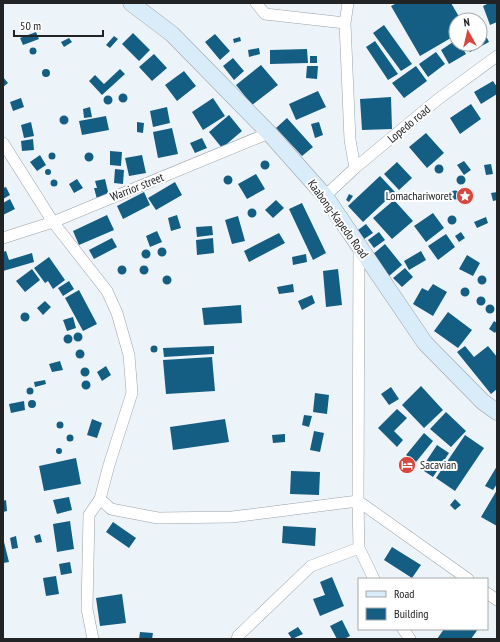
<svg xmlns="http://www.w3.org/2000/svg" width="500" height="642" viewBox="0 0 500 642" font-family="'PT Sans Narrow',sans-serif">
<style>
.building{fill:#145d83}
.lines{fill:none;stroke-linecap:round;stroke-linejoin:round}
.minor-casing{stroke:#9ca2a7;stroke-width:12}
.secondary-casing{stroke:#9ca2a7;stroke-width:17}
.minor{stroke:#fff;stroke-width:11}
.secondary{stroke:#d8ecf9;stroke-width:16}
.labels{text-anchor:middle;stroke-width:4;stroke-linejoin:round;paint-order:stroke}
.street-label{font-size:12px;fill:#212325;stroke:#fff}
.poi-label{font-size:12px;fill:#212325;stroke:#fff;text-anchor:end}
</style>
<rect width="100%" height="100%" fill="#edf4f9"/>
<path class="building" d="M 397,3 L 451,3 L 461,20 L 456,20 L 456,35 L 420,56 L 391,6 Z
M 489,3 L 497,3 L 497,22 L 490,25 L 483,6 Z
M 384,25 L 412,64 L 401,71 L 373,33 Z
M 482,28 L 489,42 L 470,52 L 466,44 L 480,44 L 480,29 Z
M 36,32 L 39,39 L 23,45 L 20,38 Z
M 133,33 L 150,50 L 139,61 L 122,44 Z
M 215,34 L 230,51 L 220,60 L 205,42 Z
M 114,36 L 118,39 L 110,48 L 106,45 Z
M 240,37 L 241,41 L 234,43 L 233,39 Z
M 69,38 L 72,42 L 64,47 L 61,42 Z
M 456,40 L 456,44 L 460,44 L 466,54 L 449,64 L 441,50 Z
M 375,41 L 398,74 L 388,80 L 366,47 Z
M29.5 51a3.5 3.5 0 1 1 7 0a3.5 3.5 0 1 1-7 0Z
M 259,48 L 260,54 L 249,57 L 248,50 Z
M 307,49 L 308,63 L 270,64 L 270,50 Z
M 436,52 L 445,64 L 428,77 L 419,64 Z
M 154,54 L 167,68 L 152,81 L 139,67 Z
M 310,56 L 317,56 L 317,63 L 310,63 Z
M 233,58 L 244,71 L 234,80 L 223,66 Z
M 261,65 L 278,85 L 252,105 L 236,85 Z
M 307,66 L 318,66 L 317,79 L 306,78 Z
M 416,66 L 427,81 L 404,98 L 392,83 Z
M 120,69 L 125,74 L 102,95 L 89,81 L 95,75 L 104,84 Z
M42 73a4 4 0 1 1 8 0a4 4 0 1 1-8 0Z
M 184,71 L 196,86 L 177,101 L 165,85 Z
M 3,77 L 8,83 L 3,87 Z
M 493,81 L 497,87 L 497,94 L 481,104 L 474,92 Z
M 318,91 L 326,107 L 296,120 L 289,104 Z
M118.5 98a4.5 4.5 0 1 1 9 0a4.5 4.5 0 1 1-9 0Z
M103.5 100a4.5 4.5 0 1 1 9 0a4.5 4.5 0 1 1-9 0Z
M 391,97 L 392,129 L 362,130 L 360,99 Z
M 21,98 L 24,107 L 13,111 L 10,102 Z
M 213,98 L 225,116 L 203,130 L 192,112 Z
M 471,104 L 481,119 L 460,134 L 450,118 Z
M 90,107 L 92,117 L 84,118 L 83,109 Z
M 167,107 L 170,123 L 153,127 L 150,111 Z
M 229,115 L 242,131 L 222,148 L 209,132 Z
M59.5 120a4.5 4.5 0 1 1 9 0a4.5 4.5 0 1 1-9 0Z
M 106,116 L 109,130 L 82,135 L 79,121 Z
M 287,118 L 313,147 L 302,156 L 276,128 Z
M 31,122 L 34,136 L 24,138 L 21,125 Z
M 137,122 L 144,123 L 143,133 L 137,132 Z
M 319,122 L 323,135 L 315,138 L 311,124 Z
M 172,128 L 178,154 L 158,158 L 153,132 Z
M 426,133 L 444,153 L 427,168 L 409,147 Z
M 202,138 L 207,148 L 195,153 L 190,143 Z
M 33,139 L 34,150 L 22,151 L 21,141 Z
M 110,151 L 122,152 L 121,166 L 110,165 Z
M48.5 156a3.5 3.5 0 1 1 7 0a3.5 3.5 0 1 1-7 0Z
M84.5 157a4.5 4.5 0 1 1 9 0a4.5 4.5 0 1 1-9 0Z
M 40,155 L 46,165 L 37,171 L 30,162 Z
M 142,155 L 146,173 L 129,176 L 125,158 Z
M260.5 165a4.5 4.5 0 1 1 9 0a4.5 4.5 0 1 1-9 0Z
M 464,161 L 471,170 L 464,175 L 457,165 Z
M 397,162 L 412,178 L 399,190 L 384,174 Z
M 491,164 L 493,174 L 486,175 L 484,165 Z
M434.5 169a4.5 4.5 0 1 1 9 0a4.5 4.5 0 1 1-9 0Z
M 115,169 L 124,170 L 123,184 L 114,183 Z
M45 172a3 3 0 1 1 6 0a3 3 0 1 1-6 0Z
M 256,174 L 265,189 L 247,199 L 238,184 Z
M456.5 180a4.5 4.5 0 1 1 9 0a4.5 4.5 0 1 1-9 0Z
M223.5 180a4.5 4.5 0 1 1 9 0a4.5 4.5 0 1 1-9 0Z
M 380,176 L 395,192 L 363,222 L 348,206 Z
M 77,179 L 83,188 L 74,193 L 69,184 Z
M 105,179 L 109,196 L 97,199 L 94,188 L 97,188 L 95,181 Z
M50.5 183a3.5 3.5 0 1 1 7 0a3.5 3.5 0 1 1-7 0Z
M 175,182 L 182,195 L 156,210 L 148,198 Z
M 6,187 L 10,195 L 3,199 L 3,188 Z
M450.5 195a4.5 4.5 0 1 1 9 0a4.5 4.5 0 1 1-9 0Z
M 144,192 L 150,205 L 123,219 L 117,206 Z
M 497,192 L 497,200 L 493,201 L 491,193 Z
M 349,194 L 353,196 L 349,202 L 346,200 Z
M 10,199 L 15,209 L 3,215 L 3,203 Z
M 276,200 L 284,208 L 273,218 L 265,210 Z
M 394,200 L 413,221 L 392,239 L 373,218 Z
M 302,203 L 326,253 L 313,260 L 289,209 Z
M247.5 213a4.5 4.5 0 1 1 9 0a4.5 4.5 0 1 1-9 0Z
M 433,213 L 444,228 L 426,242 L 414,226 Z
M 107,215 L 114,230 L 79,245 L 73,231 Z
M 177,215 L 181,228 L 171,231 L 168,218 Z
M447.5 220a4.5 4.5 0 1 1 9 0a4.5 4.5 0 1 1-9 0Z
M 238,216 L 245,241 L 232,244 L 225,220 Z
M 486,217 L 488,223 L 477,228 L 474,222 Z
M 366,224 L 373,233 L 364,239 L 358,230 Z
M 212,226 L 213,235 L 197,237 L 196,227 Z
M 157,231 L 162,242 L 150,247 L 146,236 Z
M 379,232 L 385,240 L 374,248 L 368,240 Z
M 461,232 L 465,238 L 459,242 L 455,236 Z
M 279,233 L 285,243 L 249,262 L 244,251 Z
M 446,234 L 455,247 L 438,260 L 428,246 Z
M 112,238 L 117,247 L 94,259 L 89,250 Z
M 213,238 L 214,253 L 197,255 L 196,240 Z
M 385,244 L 402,265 L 389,276 L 372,255 Z
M157.5 252a4.5 4.5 0 1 1 9 0a4.5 4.5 0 1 1-9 0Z
M141.5 254a4.5 4.5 0 1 1 9 0a4.5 4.5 0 1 1-9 0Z
M 6,251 L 9,260 L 32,253 L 34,262 L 3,271 L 3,252 Z
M 421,251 L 426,260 L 409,270 L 404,261 Z
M 306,254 L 307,262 L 293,265 L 292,257 Z
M 467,255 L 480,263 L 473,276 L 459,269 Z
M 49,257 L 65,280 L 53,289 L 48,281 L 45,283 L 34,268 Z
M139.5 270a4.5 4.5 0 1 1 9 0a4.5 4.5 0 1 1-9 0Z
M117.5 270a4.5 4.5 0 1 1 9 0a4.5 4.5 0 1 1-9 0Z
M 405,268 L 413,277 L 402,287 L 393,278 Z
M 32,269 L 40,280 L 25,292 L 16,281 Z
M 338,269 L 342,305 L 326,307 L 323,271 Z
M477.5 280a4.5 4.5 0 1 1 9 0a4.5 4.5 0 1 1-9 0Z
M162.5 280a4.5 4.5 0 1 1 9 0a4.5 4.5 0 1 1-9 0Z
M 69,281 L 74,289 L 63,296 L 58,288 Z
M 293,284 L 294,292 L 279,294 L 277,287 Z
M 433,284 L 447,292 L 433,316 L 413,304 L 422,288 L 428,291 Z
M460.5 292a4.5 4.5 0 1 1 9 0a4.5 4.5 0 1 1-9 0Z
M 79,290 L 97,324 L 83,331 L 65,298 Z
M 312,295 L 315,303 L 302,310 L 298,301 Z
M476.5 301a4.5 4.5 0 1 1 9 0a4.5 4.5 0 1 1-9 0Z
M 45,301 L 51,307 L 43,315 L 37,308 Z
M485.5 309a4.5 4.5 0 1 1 9 0a4.5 4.5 0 1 1-9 0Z
M 241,305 L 242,323 L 204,325 L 202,308 Z
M 448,312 L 472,330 L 458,348 L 434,331 Z
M20.5 317a4.5 4.5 0 1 1 9 0a4.5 4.5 0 1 1-9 0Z
M 73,317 L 76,328 L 67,331 L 63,320 Z
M 494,321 L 497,323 L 497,330 L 495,333 L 489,329 Z
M73.5 337a4.5 4.5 0 1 1 9 0a4.5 4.5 0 1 1-9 0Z
M63.5 339a4.5 4.5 0 1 1 9 0a4.5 4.5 0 1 1-9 0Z
M150.5 349a3.5 3.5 0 1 1 7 0a3.5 3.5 0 1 1-7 0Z
M 214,346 L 214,354 L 164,357 L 163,348 Z
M 465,346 L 474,357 L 488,346 L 497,357 L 497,389 L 491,394 L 457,352 Z
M75.5 354a4.5 4.5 0 1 1 9 0a4.5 4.5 0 1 1-9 0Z
M 212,357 L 215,391 L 166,394 L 163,360 Z
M 60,361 L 63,370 L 52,372 L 49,364 Z
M 106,366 L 111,375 L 102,381 L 97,372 Z
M80.5 372a4.5 4.5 0 1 1 9 0a4.5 4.5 0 1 1-9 0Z
M 45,380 L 46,384 L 35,387 L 34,382 Z
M81.5 385a4.5 4.5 0 1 1 9 0a4.5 4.5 0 1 1-9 0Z
M 421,386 L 443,410 L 424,428 L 402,405 Z
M 391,387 L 399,399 L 389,405 L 381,394 Z
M26.5 391a3.5 3.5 0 1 1 7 0a3.5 3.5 0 1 1-7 0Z
M 315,393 L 329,395 L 327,414 L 313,412 Z
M28 404a4 4 0 1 1 8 0a4 4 0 1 1-8 0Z
M 24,401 L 25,410 L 11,413 L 9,404 Z
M 397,409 L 407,418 L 394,431 L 403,440 L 397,447 L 378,428 Z
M 446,412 L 466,431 L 451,447 L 430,429 Z
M 304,415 L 312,416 L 309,427 L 302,425 Z
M 92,419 L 102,423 L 97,438 L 87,435 Z
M 225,419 L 229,442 L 173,450 L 170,427 Z
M56.5 425a3.5 3.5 0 1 1 7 0a3.5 3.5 0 1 1-7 0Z
M 314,431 L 324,433 L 320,452 L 310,450 Z
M 424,433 L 433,441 L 416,462 L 406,455 Z
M 285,434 L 285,442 L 273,443 L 272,435 Z
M66.5 438a3.5 3.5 0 1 1 7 0a3.5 3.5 0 1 1-7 0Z
M 465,435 L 484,448 L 455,491 L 436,478 Z
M 437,445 L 449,453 L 433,477 L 421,469 Z
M56 451a3 3 0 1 1 6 0a3 3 0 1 1-6 0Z
M 76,458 L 81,484 L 44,491 L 39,466 Z
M 497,466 L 497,484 L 493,490 L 485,486 Z
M 291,471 L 320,472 L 319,495 L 290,494 Z
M 497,490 L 497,526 L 481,517 Z
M 69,497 L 72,510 L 57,514 L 53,500 Z
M 455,499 L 461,505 L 455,510 L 450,505 Z
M 6,500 L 7,511 L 3,512 L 3,501 Z
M 70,521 L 74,549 L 57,552 L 53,524 Z
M 113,522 L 136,538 L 129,548 L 106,532 Z
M 283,526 L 316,528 L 315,546 L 282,543 Z
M 40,534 L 42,542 L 36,543 L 34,536 Z
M 16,536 L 18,548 L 12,549 L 10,538 Z
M 3,538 L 9,562 L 3,563 Z
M 392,547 L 421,565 L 412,578 L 384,560 Z
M 70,562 L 72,573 L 61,575 L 59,564 Z
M 56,576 L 59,594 L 46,596 L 43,578 Z
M 332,577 L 344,606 L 320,616 L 313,599 L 325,595 L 320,582 Z
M 122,594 L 126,623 L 100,626 L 96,598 Z
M 342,620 L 350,636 L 344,639 L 337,639 L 330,626 Z
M 298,627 L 303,634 L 292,639 L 288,633 Z
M 444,629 L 478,629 L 471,639 L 437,639 Z
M 140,632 L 153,633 L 152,639 L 139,639 Z"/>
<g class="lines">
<defs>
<path id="minor" d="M 256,3 L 265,14 L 345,23
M 348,3 L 345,23 L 350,140 L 355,168
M 3,143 L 53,222 L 107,291 L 117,313 L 129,355 L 132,393 L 109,465 L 100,499 L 111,509 L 158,518 L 232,517 L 358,501 L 468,579
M 325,196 L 355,168 L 437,100 L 497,56
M 3,238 L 53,222 L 269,133
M 359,247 L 358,501 L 359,548 L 374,579
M 487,593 L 497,600
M 403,629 L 410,639
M 93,639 L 87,609 L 89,515 L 100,499
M 237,639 L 238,636 L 311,566 L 359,548"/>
<path id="secondary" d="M 131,3 L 172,34 L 269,133 L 325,196 L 425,343 L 483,402 L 497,412"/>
</defs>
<use href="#minor" class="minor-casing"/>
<use href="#secondary" class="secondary-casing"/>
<use href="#minor" class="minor"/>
<use href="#secondary" class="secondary"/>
</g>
<defs>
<symbol id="sight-disc" viewBox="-11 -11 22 22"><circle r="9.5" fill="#d6483f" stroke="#fff"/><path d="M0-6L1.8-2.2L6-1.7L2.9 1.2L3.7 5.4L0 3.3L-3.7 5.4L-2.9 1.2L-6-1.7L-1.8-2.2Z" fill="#fff"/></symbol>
<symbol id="hotel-disc" viewBox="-11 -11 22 22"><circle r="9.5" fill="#d6483f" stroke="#fff"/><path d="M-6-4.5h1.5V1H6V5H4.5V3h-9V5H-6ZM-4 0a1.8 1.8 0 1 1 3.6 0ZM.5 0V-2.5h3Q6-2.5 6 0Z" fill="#fff"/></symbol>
</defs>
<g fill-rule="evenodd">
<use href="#sight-disc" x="455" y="186" width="20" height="20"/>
<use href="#hotel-disc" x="397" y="455" width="20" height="20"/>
</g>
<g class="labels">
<g class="street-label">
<text transform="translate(409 124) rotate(-40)" y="4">Lopedo road</text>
<text transform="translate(137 187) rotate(-22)" y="4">Warrior street</text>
<text transform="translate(338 219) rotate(54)" y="4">Kaabong-Kapedo Road</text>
</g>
<g class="poi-label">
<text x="452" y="200">Lomachariworet</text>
<text x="420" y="469" text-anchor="start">Sacavian</text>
</g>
</g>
<rect width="500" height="642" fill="none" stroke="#212325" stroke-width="8"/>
<rect x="358" y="578" width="130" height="52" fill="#ffffff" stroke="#a6a7a8"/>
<rect x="366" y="591" width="20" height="6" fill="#d8ecf9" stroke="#a6a7a8"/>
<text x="394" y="598" font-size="12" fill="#212325">Road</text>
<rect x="366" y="608" width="20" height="12" fill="#145d83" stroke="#a6a7a8"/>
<text x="394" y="618" font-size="12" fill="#212325">Building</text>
<g transform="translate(468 32) rotate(352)"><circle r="19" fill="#ffffff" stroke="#a6a7a8"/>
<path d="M0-3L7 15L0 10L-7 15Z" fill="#d6483f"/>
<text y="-6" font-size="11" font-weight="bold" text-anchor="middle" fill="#212325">N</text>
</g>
<path d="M14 30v6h89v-6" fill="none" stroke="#212325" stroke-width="2"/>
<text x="20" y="30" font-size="12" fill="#212325" stroke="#ffffff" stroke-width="3" paint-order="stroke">50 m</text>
</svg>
